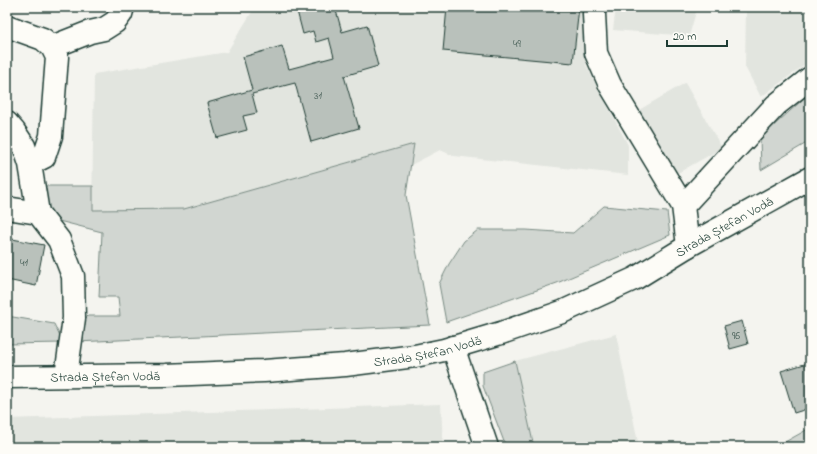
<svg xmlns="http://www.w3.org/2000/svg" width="817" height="454" viewBox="0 0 817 454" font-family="'Indie Flower',sans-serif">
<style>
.built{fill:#e2e5df}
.green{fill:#d1d6d1;stroke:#788a82}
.building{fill:#b9c1bb;stroke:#1f3d34}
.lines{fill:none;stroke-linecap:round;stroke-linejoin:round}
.minor-casing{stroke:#1f3d34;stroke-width:25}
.highway-casing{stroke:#1f3d34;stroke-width:25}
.minor{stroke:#fdfcf7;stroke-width:22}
.highway{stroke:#fdfcf7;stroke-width:22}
.labels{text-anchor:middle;stroke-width:4;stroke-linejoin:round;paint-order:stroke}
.number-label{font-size:11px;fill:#465e56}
.street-label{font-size:13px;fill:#1f3d34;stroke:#fdfcf7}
</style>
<rect width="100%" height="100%" fill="#f4f4ef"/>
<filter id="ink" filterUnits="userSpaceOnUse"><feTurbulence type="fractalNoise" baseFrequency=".025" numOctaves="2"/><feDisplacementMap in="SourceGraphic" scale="8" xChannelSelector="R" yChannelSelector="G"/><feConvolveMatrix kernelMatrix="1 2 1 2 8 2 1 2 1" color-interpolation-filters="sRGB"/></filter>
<g filter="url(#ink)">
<path class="built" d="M 255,7 L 589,7 L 586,65 L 628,145 L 628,175 L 454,156 L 440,150 L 411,165 L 414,144 L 184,209 L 92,210 L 94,74 L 227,52 Z
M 616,7 L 696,7 L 696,12 L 689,36 L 613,30 Z
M 746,7 L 810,7 L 810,61 L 761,97 L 745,67 Z
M 685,83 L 722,148 L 676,174 L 639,110 Z
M 616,334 L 639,447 L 534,447 L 515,361 Z
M 441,404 L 443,447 L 7,447 L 7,419 Z"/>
<path class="green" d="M 810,93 L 810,141 L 761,170 L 760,138 Z
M 414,144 L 406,195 L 430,325 L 77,342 L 87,316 L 120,316 L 118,297 L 99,297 L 102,232 L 51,219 L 44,209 L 45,186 L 93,186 L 93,210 L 184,209 Z
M 604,206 L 667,212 L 670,235 L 557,283 L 446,322 L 439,284 L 449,264 L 464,241 L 478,230 L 526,230 L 573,233 Z
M 7,316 L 54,324 L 63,343 L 7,344 Z
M 515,361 L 534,447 L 506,447 L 483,386 L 483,372 Z
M 810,428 L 810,447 L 776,447 Z"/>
<path class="building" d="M 296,7 L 335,7 L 342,32 L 367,25 L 378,66 L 344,76 L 359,128 L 311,142 L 295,83 L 252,94 L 257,113 L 243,116 L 247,130 L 217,138 L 207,103 L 252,90 L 243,57 L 282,46 L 289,69 L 334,57 L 329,38 L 316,42 L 313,31 L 303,34 Z
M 447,7 L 579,7 L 573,63 L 443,51 Z
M 7,238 L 44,245 L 36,286 L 7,280 Z
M 742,321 L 748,344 L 730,349 L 724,326 Z
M 808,363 L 810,370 L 810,408 L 794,413 L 781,371 Z"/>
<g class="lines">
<defs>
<path id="minor" d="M 595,7 L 594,14 L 596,53 L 610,85 L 683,206 L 688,246
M 7,26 L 43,39 L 52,47 L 57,57 L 51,136 L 44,157 L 30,164
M 52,47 L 90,32 L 104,29 L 115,22 L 121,14 L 123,7
M 7,123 L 14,131 L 24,146 L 30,164 L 38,213 L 59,240 L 73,276 L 74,318 L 66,376
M 683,206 L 776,105 L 810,78
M 7,208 L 38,213
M 453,347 L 487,447"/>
<g id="highway">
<path id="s1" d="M 7,377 L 166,375 L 264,371 L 345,365 L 415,356 L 444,350 L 501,333 L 562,312 L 636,278 L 688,246 L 810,178"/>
</g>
</defs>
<use href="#minor" class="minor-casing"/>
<use href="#highway" class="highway-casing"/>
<use href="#minor" class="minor"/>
<use href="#highway" class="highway"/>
</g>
</g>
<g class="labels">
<g class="number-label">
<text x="517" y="47">49</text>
<text x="318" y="99">31</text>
<text x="24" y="266">41</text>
<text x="736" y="339">96</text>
</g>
<g class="street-label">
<text dy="5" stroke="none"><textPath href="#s1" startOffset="746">Strada Ștefan Vodă</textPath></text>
<text dy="5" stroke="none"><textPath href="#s1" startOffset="422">Strada Ștefan Vodă</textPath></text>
<text dy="5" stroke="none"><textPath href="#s1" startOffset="98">Strada Ștefan Vodă</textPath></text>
</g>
</g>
<rect width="817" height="454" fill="none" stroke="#fdfcf7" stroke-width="24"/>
<rect x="12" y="12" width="793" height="430" fill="none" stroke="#1f3d34" stroke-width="1.5" filter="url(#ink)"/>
<path d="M667 40v6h60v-6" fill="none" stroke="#1f3d34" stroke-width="2"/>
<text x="673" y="40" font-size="12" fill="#1f3d34" stroke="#fdfcf7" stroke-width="3" paint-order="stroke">20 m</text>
</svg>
